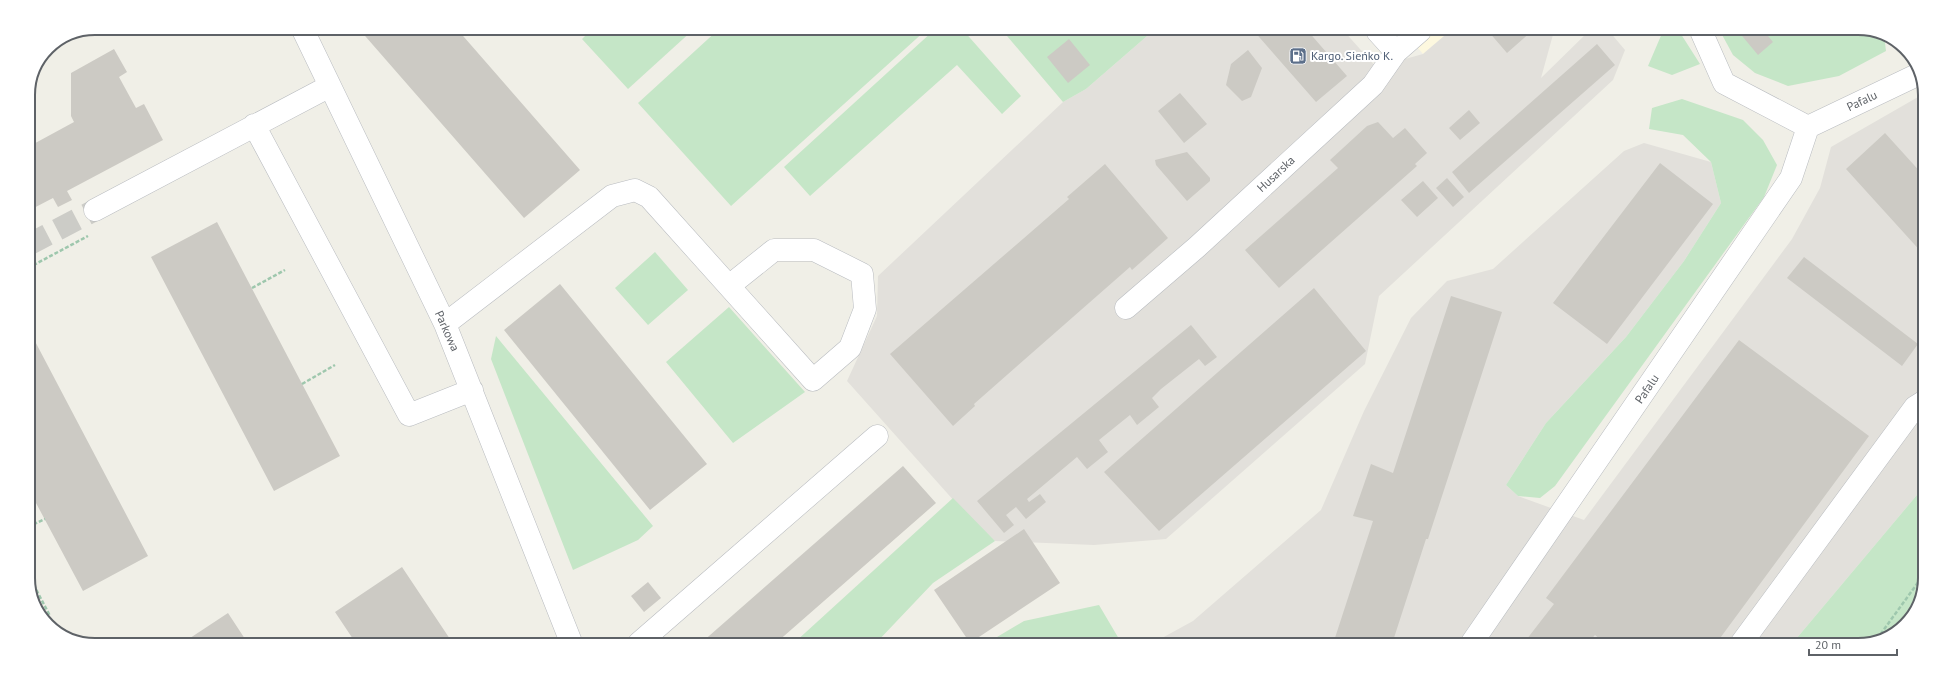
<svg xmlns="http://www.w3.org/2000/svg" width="1953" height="673" viewBox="0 0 1953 673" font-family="'PT Sans',sans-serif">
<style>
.commercial{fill:#fdf8df}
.industrial{fill:#e2e0db}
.green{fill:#c5e6c7}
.building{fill:#cccac4}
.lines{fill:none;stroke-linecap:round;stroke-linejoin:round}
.minor-tunnel{stroke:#ccccc7;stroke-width:22;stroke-dasharray:22 11;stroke-linecap:butt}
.minor-casing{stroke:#b9bcc0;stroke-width:23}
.path{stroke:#9ec7ad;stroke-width:2.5;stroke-dasharray:4 2;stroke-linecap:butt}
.minor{stroke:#fff;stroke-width:22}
.labels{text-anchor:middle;stroke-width:4;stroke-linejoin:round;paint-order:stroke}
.service-label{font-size:12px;fill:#4e5e75;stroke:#fff;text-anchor:start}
.street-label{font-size:12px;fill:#5e6267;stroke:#fff}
.rim{fill:none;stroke:#5e6267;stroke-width:2}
</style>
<rect width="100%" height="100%" fill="#f0efe7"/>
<path class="commercial" d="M 1403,31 L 1450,31 L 1423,54 Z"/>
<path class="industrial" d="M 1154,30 L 1343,30 L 1376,67 L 1423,54 L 1450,31 L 1554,31 L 1541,78 L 1589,31 L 1609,31 L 1625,50 L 1613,80 L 1379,296 L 1365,364 L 1166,539 L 1094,545 L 995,541 L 964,512 L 847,381 L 877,316 L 878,276 L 1063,102 L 1086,89 Z
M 1925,93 L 1922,489 L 1791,645 L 1151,644 L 1193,621 L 1321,510 L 1364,411 L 1411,318 L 1447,281 L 1493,269 L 1624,151 L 1644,143 L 1711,162 L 1721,203 L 1684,261 L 1626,337 L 1546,423 L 1506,485 L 1518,496 L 1584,520 L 1792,239 L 1820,188 L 1831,147 Z"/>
<path class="green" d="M 592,29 L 694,29 L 628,89 L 582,39 Z
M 719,29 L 926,30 L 731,206 L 638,103 Z
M 932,30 L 963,30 L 1021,96 L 1002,114 L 957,65 L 810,196 L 784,167 L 933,31 Z
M 1002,30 L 1154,30 L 1086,89 L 1063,102 Z
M 1663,31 L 1679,31 L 1700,64 L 1672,75 L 1648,66 Z
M 1720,31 L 1879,32 L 1884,35 L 1886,51 L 1839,76 L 1788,86 L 1755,73 L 1733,55 Z
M 1682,99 L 1743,120 L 1763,140 L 1777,165 L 1764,197 L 1555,486 L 1540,498 L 1518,496 L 1506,485 L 1546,423 L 1626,337 L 1684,261 L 1721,203 L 1711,162 L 1683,135 L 1649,129 L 1652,108 Z
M 655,252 L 688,290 L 648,325 L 615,288 Z
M 729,307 L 805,392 L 733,443 L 666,362 Z
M 496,336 L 653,526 L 638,540 L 573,570 L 491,359 Z
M 1922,489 L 1922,594 L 1889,634 L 1858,645 L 1791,645 Z
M 953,498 L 995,541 L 933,583 L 876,643 L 794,643 Z
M 1099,605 L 1122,644 L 987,643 L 1024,621 Z"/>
<path class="building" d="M 359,29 L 457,29 L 580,170 L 524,218 Z
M 1253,30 L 1307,30 L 1347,76 L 1316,102 Z
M 1488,31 L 1532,31 L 1507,53 Z
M 1738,31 L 1764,31 L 1773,42 L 1758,55 Z
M 1069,39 L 1090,65 L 1068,83 L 1047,57 Z
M 1597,44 L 1615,65 L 1469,193 L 1452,172 Z
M 114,49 L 127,72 L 119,77 L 136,108 L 144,104 L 163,140 L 67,191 L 72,200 L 58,207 L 53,198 L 28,211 L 28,147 L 74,122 L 71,116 L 71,73 Z
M 1248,50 L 1262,68 L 1251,97 L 1242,101 L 1226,85 L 1231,64 Z
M 1180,93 L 1207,124 L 1184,143 L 1158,111 Z
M 1469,110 L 1480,123 L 1460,140 L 1449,128 Z
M 1378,122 L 1393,138 L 1405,128 L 1427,153 L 1415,164 L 1417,166 L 1279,288 L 1245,250 L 1338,168 L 1330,160 L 1367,126 Z
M 1885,133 L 1924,176 L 1924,255 L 1846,169 Z
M 1187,152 L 1210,178 L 1210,181 L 1187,201 L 1156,165 L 1155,160 Z
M 1660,163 L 1713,204 L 1607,344 L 1553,303 Z
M 1105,164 L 1168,238 L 1132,270 L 1130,267 L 974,404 L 975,406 L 953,426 L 890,354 L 1069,199 L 1067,197 Z
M 1447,178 L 1464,197 L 1453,207 L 1436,188 Z
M 1423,181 L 1438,198 L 1417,217 L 1401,200 Z
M 217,222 L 340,456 L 274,491 L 151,257 Z
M 1804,257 L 1918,344 L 1902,366 L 1787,278 Z
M 560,284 L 707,464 L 650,510 L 504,330 Z
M 1314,288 L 1366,351 L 1159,531 L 1104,472 Z
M 1451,296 L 1502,312 L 1428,539 L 1426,539 L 1392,644 L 1333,644 L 1373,521 L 1353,516 L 1371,464 L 1393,473 Z
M 1191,325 L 1217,357 L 1205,366 L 1199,359 L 1161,389 L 1152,398 L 1159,407 L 1137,425 L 1130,415 L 1099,440 L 1108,452 L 1087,469 L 1077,457 L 1027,499 L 1029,502 L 1040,494 L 1046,502 L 1026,519 L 1016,507 L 1006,515 L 1014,525 L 1004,533 L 977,501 Z
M 28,328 L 148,556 L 83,591 L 28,488 Z
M 1739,340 L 1869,436 L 1715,645 L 1607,645 L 1595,635 L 1587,644 L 1523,644 L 1554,604 L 1546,598 Z
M 903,466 L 936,503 L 776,643 L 701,643 Z
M 1024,529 L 1060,583 L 970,643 L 934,590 Z
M 402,567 L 452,642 L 355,642 L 335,612 Z
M 648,582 L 661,598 L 644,612 L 631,596 Z
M 228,613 L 247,642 L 184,642 Z"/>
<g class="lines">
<path class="minor-tunnel" d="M 28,245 L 95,210"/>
<defs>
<path id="minor" d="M 302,28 L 445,324 L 571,642
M 1701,31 L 1724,83 L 1808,127 L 1919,74
M 1396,52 L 1420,31
M 254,125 L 409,415 L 472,390
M 95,210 L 330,86
M 1126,308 L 1197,247 L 1373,85 L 1396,52 L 1377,31
M 445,324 L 612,196 L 635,190 L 649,197 L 813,380 L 850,348 L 865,309 L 862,274 L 814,250 L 774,250 L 729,286
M 639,643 L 877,436
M 1471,644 L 1791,178 L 1808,127
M 1740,645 L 1915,407 L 1923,402"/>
</defs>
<use href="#minor" class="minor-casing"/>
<path class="path" d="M 28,268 L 88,236
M 252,288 L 285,270
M 302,384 L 335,365
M 28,527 L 45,519
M 28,574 L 50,616 L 44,620
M 1877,639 L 1922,577"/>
<use href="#minor" class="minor"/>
</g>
<defs>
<symbol id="fuel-square" viewBox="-11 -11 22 22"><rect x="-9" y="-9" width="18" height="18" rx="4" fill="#5c6f8a" stroke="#fff"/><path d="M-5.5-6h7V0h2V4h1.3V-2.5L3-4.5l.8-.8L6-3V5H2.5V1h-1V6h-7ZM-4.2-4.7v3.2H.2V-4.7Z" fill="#fff"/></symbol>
</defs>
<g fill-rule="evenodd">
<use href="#fuel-square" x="1288" y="46" width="20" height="20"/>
</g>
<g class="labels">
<g class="service-label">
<text x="1311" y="60">Kargo. Sieńko K.</text>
</g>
<g class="street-label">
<text transform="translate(1862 101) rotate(-25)" y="4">Pafalu</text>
<text transform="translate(1276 174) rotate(-43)" y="4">Husarska</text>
<text transform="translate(447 331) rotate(66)" y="4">Parkowa</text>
<text transform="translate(1647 389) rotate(-56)" y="4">Pafalu</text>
</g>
</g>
<path d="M0 0H1953V673H0ZM95 35H1858A60 60 0 0 1 1918 95V578A60 60 0 0 1 1858 638H95A60 60 0 0 1 35 578V95A60 60 0 0 1 95 35Z" fill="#fff" fill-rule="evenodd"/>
<path class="rim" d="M95 35H1858A60 60 0 0 1 1918 95V578A60 60 0 0 1 1858 638H95A60 60 0 0 1 35 578V95A60 60 0 0 1 95 35Z"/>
<path d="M1809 649v6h88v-6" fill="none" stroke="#5e6267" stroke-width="2"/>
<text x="1815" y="649" font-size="12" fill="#5e6267" stroke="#ffffff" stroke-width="3" paint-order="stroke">20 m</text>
</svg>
